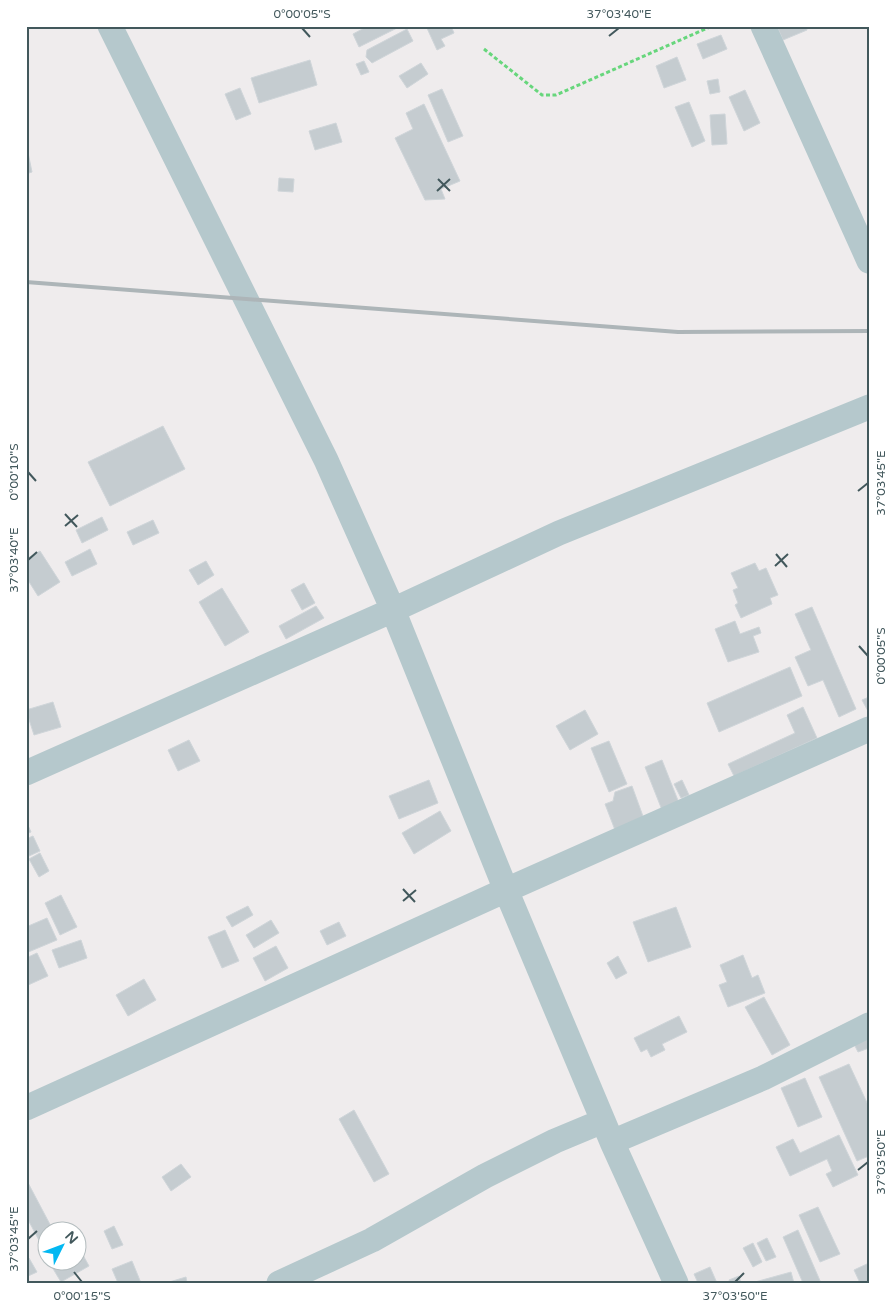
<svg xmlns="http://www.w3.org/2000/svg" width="895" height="1309" viewBox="0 0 895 1309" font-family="'Varela Round',sans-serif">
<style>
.building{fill:#c5ccd0;stroke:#cfd5d9}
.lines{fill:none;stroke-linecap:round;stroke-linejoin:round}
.path{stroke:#67d67c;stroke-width:3;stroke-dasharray:4 2.5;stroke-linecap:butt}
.street{stroke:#b5c8cc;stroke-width:25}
.rail{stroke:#adb5b8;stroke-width:4}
.ticks{fill:none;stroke:#42585c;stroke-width:2}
.neatline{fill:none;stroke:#42585c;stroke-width:2}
.ticks-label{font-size:12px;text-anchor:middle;fill:#42585c}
</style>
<rect width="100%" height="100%" fill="#efeced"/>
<path class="building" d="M 368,26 L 401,26 L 359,47 L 353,34 Z
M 426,26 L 451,26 L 454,33 L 441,39 L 445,46 L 437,50 Z
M 777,26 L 806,26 L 807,30 L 783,40 Z
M 407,29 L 413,41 L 372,63 L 366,57 L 367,50 Z
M 721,35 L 727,49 L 703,59 L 697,44 Z
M 677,57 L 686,80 L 664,88 L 656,66 Z
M 310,60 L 317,85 L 259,103 L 251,78 Z
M 364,61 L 369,72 L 361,75 L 356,64 Z
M 421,63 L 428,74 L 407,88 L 399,76 Z
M 718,79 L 720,92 L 710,94 L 707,81 Z
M 240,88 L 251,114 L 236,120 L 225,94 Z
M 442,89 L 463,136 L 448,142 L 428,95 Z
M 745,90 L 760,123 L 744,131 L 729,97 Z
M 689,102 L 705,141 L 692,147 L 675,107 Z
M 424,104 L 460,181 L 441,189 L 445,199 L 425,200 L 395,138 L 413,129 L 406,113 Z
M 725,114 L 727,144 L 712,145 L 710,115 Z
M 336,123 L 342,142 L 315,150 L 309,131 Z
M 26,143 L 32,172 L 26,174 Z
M 279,178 L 294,179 L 293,192 L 278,191 Z
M 163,426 L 185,469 L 110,506 L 88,462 Z
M 102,517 L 108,530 L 82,543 L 76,530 Z
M 153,520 L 159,533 L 133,545 L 127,532 Z
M 90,549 L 97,564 L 72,576 L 65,562 Z
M 40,551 L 60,582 L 38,596 L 26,577 L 26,559 Z
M 206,561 L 214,575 L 198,585 L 189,570 Z
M 755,563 L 759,571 L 766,568 L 778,595 L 770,598 L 772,604 L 741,618 L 735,605 L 738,603 L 733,590 L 738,588 L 731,573 Z
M 304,583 L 315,603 L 302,610 L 291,590 Z
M 222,588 L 249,632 L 225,646 L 199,602 Z
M 316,606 L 324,618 L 286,639 L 279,626 Z
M 812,607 L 856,709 L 839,717 L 823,680 L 808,686 L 795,657 L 811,650 L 795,614 Z
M 735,621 L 740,634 L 759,627 L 761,633 L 753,636 L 759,652 L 728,662 L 715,629 Z
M 790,667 L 802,696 L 719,732 L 707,703 Z
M 869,697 L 869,713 L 862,700 Z
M 53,702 L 61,727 L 34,735 L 26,710 Z
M 803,707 L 817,738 L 734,776 L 728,764 L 795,733 L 787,715 Z
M 585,710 L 598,734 L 570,750 L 556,726 Z
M 189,740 L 200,761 L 178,771 L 168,750 Z
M 609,741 L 627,784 L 609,792 L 591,748 Z
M 662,760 L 679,803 L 662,810 L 645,767 Z
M 429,780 L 438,803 L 399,819 L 389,796 Z
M 682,780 L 689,795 L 681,798 L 674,784 Z
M 632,786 L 644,819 L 615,830 L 605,804 L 613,801 L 615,792 Z
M 440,811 L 451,831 L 414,854 L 402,833 Z
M 26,821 L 31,832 L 26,834 Z
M 33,836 L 40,851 L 29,856 L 26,851 L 26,839 Z
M 40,853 L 49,871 L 39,877 L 29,859 Z
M 61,895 L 77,927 L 60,935 L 45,903 Z
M 248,906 L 253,915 L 232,927 L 226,917 Z
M 676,907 L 691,947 L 648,962 L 633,922 Z
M 47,918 L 57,940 L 26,953 L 26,927 Z
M 271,920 L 279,933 L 254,948 L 246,935 Z
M 339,922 L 346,936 L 327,945 L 320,931 Z
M 225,930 L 239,961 L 222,968 L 208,937 Z
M 81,940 L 87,958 L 59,968 L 52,950 Z
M 276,946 L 288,968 L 265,981 L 253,958 Z
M 37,953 L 48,976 L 26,986 L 26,958 Z
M 743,955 L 752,978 L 758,975 L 765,993 L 728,1007 L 719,985 L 727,982 L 720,965 Z
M 618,956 L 627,973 L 616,979 L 607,963 Z
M 144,979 L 156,1000 L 128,1016 L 116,995 Z
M 764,997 L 790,1045 L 772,1055 L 745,1007 Z
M 679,1016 L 687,1032 L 662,1044 L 665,1050 L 651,1057 L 647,1049 L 641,1052 L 634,1038 Z
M 869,1036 L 869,1048 L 858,1052 L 853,1042 Z
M 849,1064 L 869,1107 L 869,1156 L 857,1161 L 819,1077 Z
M 805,1078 L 822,1117 L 798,1127 L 781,1088 Z
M 354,1110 L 389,1174 L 374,1182 L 339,1119 Z
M 839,1135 L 858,1175 L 833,1187 L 826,1174 L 832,1171 L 827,1159 L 790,1176 L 776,1147 L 793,1139 L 800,1153 Z
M 181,1164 L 191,1177 L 171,1191 L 162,1177 Z
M 26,1179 L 54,1232 L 48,1232 L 48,1241 L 41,1244 L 26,1216 Z
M 818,1207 L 840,1254 L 820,1262 L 799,1215 Z
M 114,1226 L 123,1245 L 112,1249 L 104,1231 Z
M 798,1230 L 821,1283 L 803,1283 L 783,1237 Z
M 767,1238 L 776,1257 L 766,1261 L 757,1243 Z
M 753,1243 L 762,1262 L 753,1267 L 743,1248 Z
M 78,1246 L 89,1266 L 61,1282 L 49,1262 L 78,1262 Z
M 29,1258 L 37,1272 L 26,1277 L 26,1259 Z
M 132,1261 L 141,1283 L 118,1283 L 112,1269 Z
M 869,1263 L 869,1283 L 860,1283 L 854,1270 Z
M 710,1267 L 717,1283 L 698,1283 L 694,1274 Z
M 791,1272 L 794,1283 L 756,1283 L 755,1282 Z
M 739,1276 L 741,1283 L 730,1283 L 729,1280 Z
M 186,1277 L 187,1283 L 166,1283 Z"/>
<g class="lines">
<path class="path" d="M 484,49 L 542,95 L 556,95 L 712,26"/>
<path class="street" d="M 110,26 L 326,460 L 393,610 L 506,890 L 612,1142 L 676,1283
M 763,26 L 869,261
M 26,773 L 393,610 L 559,533 L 869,407
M 26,1108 L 506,890 L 869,729
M 612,1142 L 763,1078 L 869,1025
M 279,1283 L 372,1240 L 485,1176 L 555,1141 L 603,1121"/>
<path class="rail" d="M 26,282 L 678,332 L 869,331"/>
</g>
<path class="ticks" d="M 302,28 L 310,37M 609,36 L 619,28M 438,179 L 450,191M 437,191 L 450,179M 28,472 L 36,481M 858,491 L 868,483M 65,514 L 77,527M 65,526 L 78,515M 776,554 L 787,567M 28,560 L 37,552M 775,566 L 788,554M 859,646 L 868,656M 403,889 L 415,902M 403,901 L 416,890M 858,1170 L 868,1162M 28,1239 L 37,1231M 74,1272 L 82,1282M 735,1282 L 744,1273"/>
<rect width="895" height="1309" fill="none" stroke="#ffffff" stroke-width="55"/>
<g transform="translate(62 1246) rotate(48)"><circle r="24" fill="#ffffff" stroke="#b3bcbe"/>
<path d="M0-4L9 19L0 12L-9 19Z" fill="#03b8f2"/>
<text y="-8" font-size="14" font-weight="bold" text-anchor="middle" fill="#42585c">N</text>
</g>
<rect x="28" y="28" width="840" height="1254" class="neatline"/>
<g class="ticks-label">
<text x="302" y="18">0°00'05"S</text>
<text x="619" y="18">37°03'40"E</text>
<text transform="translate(14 472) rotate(-90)" y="4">0°00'10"S</text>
<text transform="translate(881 483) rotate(-90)" y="4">37°03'45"E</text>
<text transform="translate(14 560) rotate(-90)" y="4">37°03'40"E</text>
<text transform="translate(881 656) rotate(-90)" y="4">0°00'05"S</text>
<text transform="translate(881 1162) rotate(-90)" y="4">37°03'50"E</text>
<text transform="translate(14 1239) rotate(-90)" y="4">37°03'45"E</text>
<text x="82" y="1300">0°00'15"S</text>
<text x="735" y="1300">37°03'50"E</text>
</g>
</svg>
